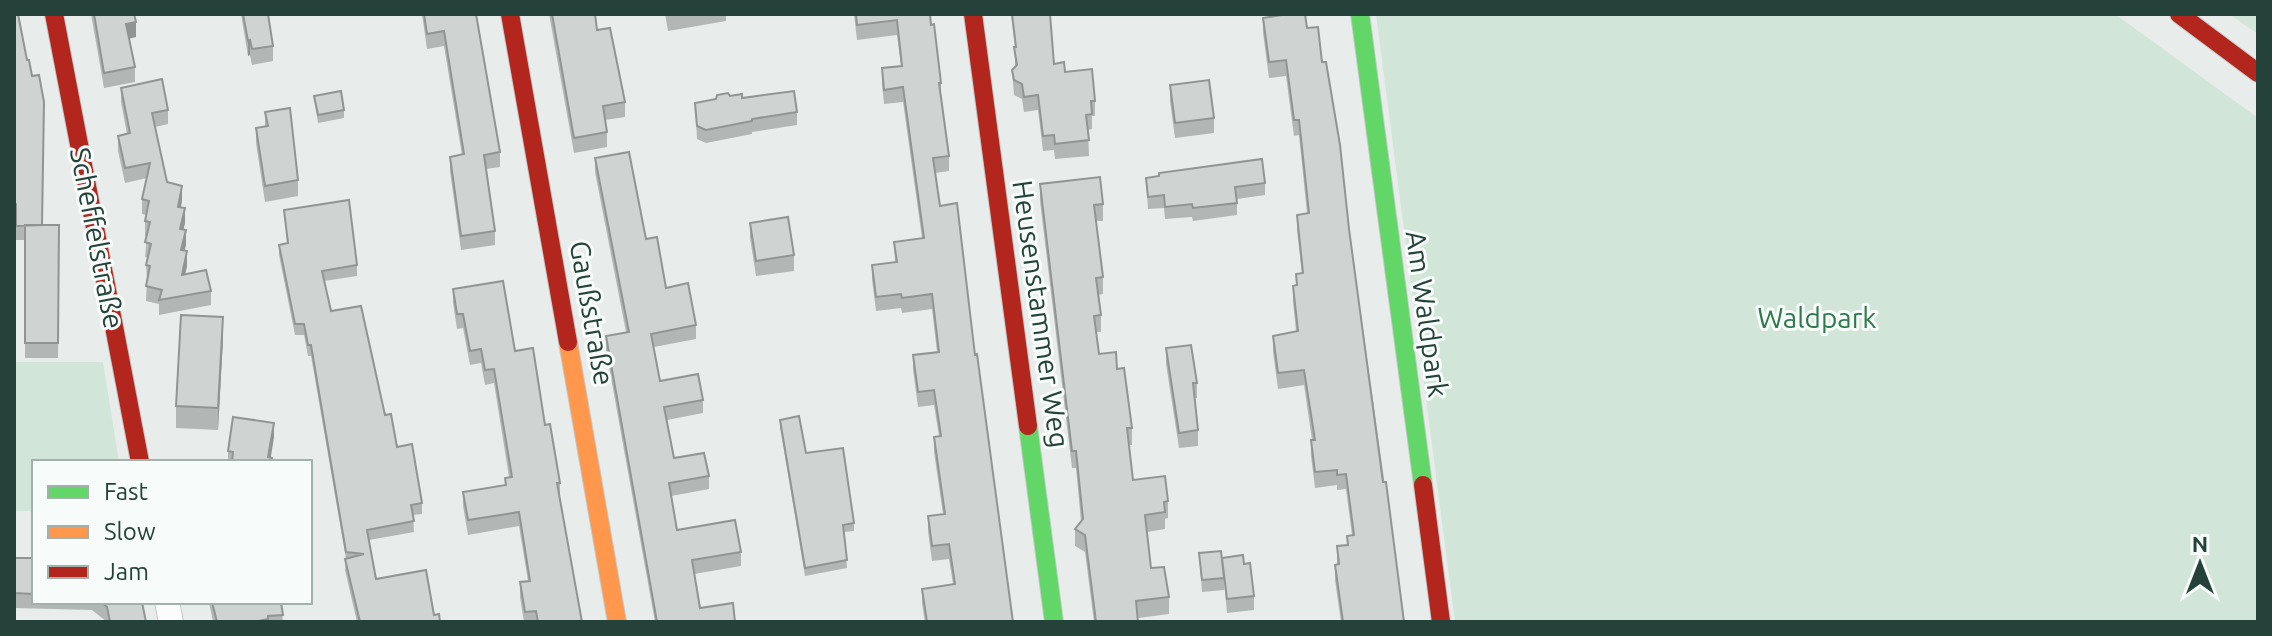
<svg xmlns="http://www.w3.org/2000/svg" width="2272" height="636" viewBox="0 0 2272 636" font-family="Ubuntu,sans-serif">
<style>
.green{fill:#d1e6d8}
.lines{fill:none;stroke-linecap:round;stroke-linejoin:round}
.street-casing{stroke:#c5cac8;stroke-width:26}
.fast-casing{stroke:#c3cbc8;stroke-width:20}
.slow-casing{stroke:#c3cbc8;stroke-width:20}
.jam-casing{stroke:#c3cbc8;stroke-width:20}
.street{stroke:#fcfcfc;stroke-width:24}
.fast{stroke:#63d668;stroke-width:18}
.slow{stroke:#ff974d;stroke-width:18}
.jam{stroke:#b3261e;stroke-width:18}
.wall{fill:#b2b6b5}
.shaded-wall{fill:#919493}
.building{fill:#cfd4d2;stroke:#919493;stroke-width:2}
.labels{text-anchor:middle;stroke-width:6;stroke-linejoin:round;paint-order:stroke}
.street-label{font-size:28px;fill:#24423a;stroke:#f7fbf9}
.park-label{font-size:28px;fill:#2d7a4b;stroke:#f7fbf9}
</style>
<rect width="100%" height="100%" fill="#e8edeb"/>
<path class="green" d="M 1376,14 L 2115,14 L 2258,118 L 2258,622 L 1455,622 Z
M 2229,14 L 2258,14 L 2258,34 Z
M 14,362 L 103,362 L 119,462 L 34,462 L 34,511 L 14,511 Z"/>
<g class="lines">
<defs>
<path id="street" d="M 167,602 L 171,622"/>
<path id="fast" d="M 1360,14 L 1423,485
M 1028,426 L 1054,622"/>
<path id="slow" d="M 568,342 L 617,622"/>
<path id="jam" d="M 54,14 L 140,462
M 510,14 L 568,342
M 973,14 L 1028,426
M 2179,14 L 2258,73
M 1423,485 L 1441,622"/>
</defs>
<use href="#street" class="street-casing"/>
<use href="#fast" class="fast-casing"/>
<use href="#slow" class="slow-casing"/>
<use href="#jam" class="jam-casing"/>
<use href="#street" class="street"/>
<use href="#fast" class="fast"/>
<use href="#slow" class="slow"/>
<use href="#jam" class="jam"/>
</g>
<path class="wall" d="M 14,14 L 42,225 L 59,225 L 58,358 L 25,358 L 25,240 L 16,240 L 16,218 L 14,218 Z
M 91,14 L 134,14 L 136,37 L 129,39 L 135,67 L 135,82 L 104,88 Z
M 241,14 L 268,14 L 273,46 L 273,61 L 252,65 L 250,55 L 248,56 Z
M 422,14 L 476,14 L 500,152 L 500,167 L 486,169 L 495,231 L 495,245 L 461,250 L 450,171 L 450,157 L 462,155 L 444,46 L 427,49 Z
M 549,14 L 595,14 L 597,30 L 625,102 L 625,117 L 605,120 L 607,132 L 607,147 L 574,153 Z
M 665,14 L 726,14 L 726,21 L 668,31 Z
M 854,14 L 930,14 L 941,83 L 941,97 L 949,156 L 949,171 L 935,173 L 940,206 L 975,355 L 1013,622 L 925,622 L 922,603 L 922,589 L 953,584 L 949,559 L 932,561 L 928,531 L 928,516 L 943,514 L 934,452 L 934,437 L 939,436 L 934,405 L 918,407 L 913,369 L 913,355 L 937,352 L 932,309 L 902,313 L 901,308 L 876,311 L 872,279 L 872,265 L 895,262 L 894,242 L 922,238 L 903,102 L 884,104 L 882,83 L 882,68 L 901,66 L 897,35 L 857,40 Z
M 1011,14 L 1050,14 L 1054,64 L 1065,72 L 1095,101 L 1095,116 L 1092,116 L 1092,129 L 1088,130 L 1089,156 L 1055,159 L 1054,150 L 1043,151 L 1038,110 L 1024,112 L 1022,99 L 1014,95 L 1012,70 L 1015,67 L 1015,47 Z
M 1280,14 L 1305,14 L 1307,28 L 1349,229 L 1404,622 L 1341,622 L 1335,580 L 1335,565 L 1337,564 L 1337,546 L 1347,545 L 1347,536 L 1352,535 L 1346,489 L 1337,490 L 1337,485 L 1315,488 L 1311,456 L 1311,440 L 1312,440 L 1304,385 L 1278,389 L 1273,352 L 1273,336 L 1296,331 L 1293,302 L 1293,286 L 1296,286 L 1296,274 L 1302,274 L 1297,230 L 1297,215 L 1307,213 L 1299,135 L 1294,136 L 1286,76 L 1269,78 L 1263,33 L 1263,18 L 1280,16 Z
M 1170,85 L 1214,118 L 1214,133 L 1175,138 L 1170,101 Z
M 121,88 L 168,110 L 168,124 L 155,127 L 167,182 L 182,200 L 181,208 L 185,223 L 183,230 L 186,245 L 184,251 L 187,266 L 185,274 L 211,291 L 211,305 L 159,315 L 159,304 L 146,301 L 147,280 L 146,265 L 148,258 L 145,257 L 147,236 L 145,236 L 145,221 L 146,215 L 142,214 L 142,199 L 147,178 L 125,183 L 118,151 L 118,136 L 127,134 L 121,102 Z
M 314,96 L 344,110 L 344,118 L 318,123 Z
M 730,96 L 797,112 L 797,125 L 752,132 L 752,134 L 706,143 L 697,139 L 695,103 Z
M 265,112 L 298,180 L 298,196 L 265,202 L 256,143 L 256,128 L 265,126 Z
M 595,158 L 646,239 L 666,288 L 696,325 L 696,339 L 654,347 L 660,381 L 703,400 L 703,413 L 667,420 L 674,458 L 709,476 L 709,489 L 671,496 L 677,530 L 741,552 L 741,566 L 694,574 L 700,608 L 735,622 L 655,622 L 606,350 L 606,336 L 626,332 L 595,172 Z
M 1146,178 L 1265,183 L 1265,195 L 1237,199 L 1237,215 L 1193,221 L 1192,217 L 1165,219 L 1164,208 L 1148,209 Z
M 1040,184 L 1103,204 L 1103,221 L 1096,221 L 1103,277 L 1103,294 L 1098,295 L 1101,315 L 1101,332 L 1096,332 L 1099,354 L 1117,369 L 1132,428 L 1132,445 L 1129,445 L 1133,480 L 1168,501 L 1168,518 L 1165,519 L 1165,529 L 1147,532 L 1151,568 L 1169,597 L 1169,614 L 1138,618 L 1138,622 L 1094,622 L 1085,552 L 1075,546 L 1075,529 L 1081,521 L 1076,468 L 1072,468 L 1040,201 Z
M 284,210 L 357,265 L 357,276 L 324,281 L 331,311 L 385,415 L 422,503 L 422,514 L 413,515 L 414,532 L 369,540 L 376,579 L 434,615 L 440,622 L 357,622 L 345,570 L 346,559 L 311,356 L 308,356 L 304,335 L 295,335 L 279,255 L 279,245 L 287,243 Z
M 750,223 L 794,255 L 794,271 L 756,276 L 750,238 Z
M 453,289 L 515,351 L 545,425 L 560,483 L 560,497 L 582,622 L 524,622 L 520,597 L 520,582 L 528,581 L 519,526 L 468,535 L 463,506 L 463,492 L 505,485 L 505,478 L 509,477 L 494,383 L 485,385 L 481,363 L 470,365 L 463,328 L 457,329 L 453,303 Z
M 223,339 L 218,430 L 176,428 L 176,406 Z
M 1166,348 L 1197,383 L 1197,398 L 1195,398 L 1198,430 L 1198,446 L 1179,448 L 1166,364 Z
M 780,420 L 806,453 L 854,523 L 854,531 L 844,532 L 847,568 L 805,576 L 780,427 Z
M 274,437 L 270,458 L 272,462 L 228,462 L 228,451 Z
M 1199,553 L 1222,563 L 1244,564 L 1254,596 L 1254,610 L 1227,613 L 1224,582 L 1224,590 L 1202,592 Z
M 14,558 L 34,558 L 34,602 L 142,602 L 146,622 L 107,622 L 92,610 L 14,608 Z
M 209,602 L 281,602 L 283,622 L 213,622 Z"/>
<path class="shaded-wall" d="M 136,22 L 136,37 L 126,39 L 126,24 Z
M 250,40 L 250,55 L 248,56 L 248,41 Z
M 182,186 L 182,200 L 178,222 L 178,207 Z
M 185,208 L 185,223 L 180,244 L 180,229 Z
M 186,230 L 186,245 L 181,265 L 181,250 Z
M 187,251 L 187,266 L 182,289 L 182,275 Z
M 223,317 L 223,339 L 218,430 L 218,408 Z
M 274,423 L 274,437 L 270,462 L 268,457 Z"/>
<path class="building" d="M 14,14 L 18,14 L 27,60 L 29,60 L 32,76 L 39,75 L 44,102 L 42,225 L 16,226 L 16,204 L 14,203 Z
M 94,14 L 134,14 L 136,22 L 126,24 L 135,67 L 104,73 Z
M 243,14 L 268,14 L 273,46 L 252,49 L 250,40 L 248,41 Z
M 424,14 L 476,14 L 500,152 L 484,155 L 495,231 L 461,236 L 450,157 L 464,154 L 444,31 L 427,34 Z
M 552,14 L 595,14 L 597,30 L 610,28 L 625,102 L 603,106 L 607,132 L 574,138 Z
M 856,14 L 930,14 L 931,25 L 934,24 L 941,83 L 939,83 L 949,156 L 933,158 L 940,206 L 957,203 L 975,355 L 977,354 L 1013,622 L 927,622 L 922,589 L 955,584 L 949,544 L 932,546 L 928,516 L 945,514 L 934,437 L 941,436 L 934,390 L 918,392 L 913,355 L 939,352 L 932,294 L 902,298 L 901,294 L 876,297 L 872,265 L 897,262 L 894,242 L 924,238 L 903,87 L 884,90 L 882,68 L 902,66 L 897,20 L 857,25 Z
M 1012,14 L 1050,14 L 1054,64 L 1064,62 L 1065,72 L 1092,69 L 1095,101 L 1091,101 L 1092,114 L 1086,115 L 1089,140 L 1055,144 L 1054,135 L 1043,136 L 1038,95 L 1024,97 L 1022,84 L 1014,80 L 1012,70 L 1017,65 L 1014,47 L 1016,47 Z
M 1282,14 L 1305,14 L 1307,28 L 1318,27 L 1322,62 L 1326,62 L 1340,145 L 1349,229 L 1383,482 L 1386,482 L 1404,622 L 1343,622 L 1335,565 L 1339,564 L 1337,546 L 1348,545 L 1347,536 L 1354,535 L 1346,474 L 1337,475 L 1337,470 L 1315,472 L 1311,440 L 1315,440 L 1304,370 L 1278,373 L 1273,336 L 1298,331 L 1293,286 L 1297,285 L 1296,274 L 1303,273 L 1297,215 L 1309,213 L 1299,120 L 1294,120 L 1286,60 L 1269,62 L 1263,18 L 1282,15 Z
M 162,79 L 168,110 L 152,113 L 167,182 L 182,186 L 178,207 L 185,208 L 180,229 L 186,230 L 181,250 L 187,251 L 182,275 L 206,270 L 211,291 L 159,300 L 162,290 L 146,286 L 150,266 L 146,265 L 151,244 L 145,242 L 150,222 L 145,221 L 149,201 L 142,199 L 150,163 L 125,168 L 118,136 L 130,133 L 121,88 Z
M 1209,80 L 1214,118 L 1175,123 L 1170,85 Z
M 341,91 L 344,110 L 318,115 L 314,96 Z
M 794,91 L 797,112 L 752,119 L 752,121 L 706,130 L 697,126 L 695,103 L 716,99 L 717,95 L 728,93 L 730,96 L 742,94 L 742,98 Z
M 290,108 L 298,180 L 265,186 L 256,128 L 268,126 L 265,112 Z
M 629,152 L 646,239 L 657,237 L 666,288 L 688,283 L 696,325 L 651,334 L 660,381 L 698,374 L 703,400 L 664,407 L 674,458 L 704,453 L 709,476 L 669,483 L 677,530 L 735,520 L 741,552 L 692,560 L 700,608 L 733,603 L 735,622 L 657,622 L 606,336 L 629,332 L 595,158 Z
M 1262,159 L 1265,183 L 1235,187 L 1237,203 L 1193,208 L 1192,204 L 1165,207 L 1164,195 L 1148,197 L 1146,178 L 1159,176 L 1159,173 Z
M 1100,177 L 1103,204 L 1094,205 L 1103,277 L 1096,278 L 1101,315 L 1094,316 L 1099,354 L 1116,352 L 1117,369 L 1124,368 L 1132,428 L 1127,428 L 1133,480 L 1165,476 L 1168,501 L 1164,502 L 1165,512 L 1145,515 L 1151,568 L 1164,567 L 1169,597 L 1136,601 L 1138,622 L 1096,622 L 1085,535 L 1075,529 L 1083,519 L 1076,451 L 1072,451 L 1040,184 Z
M 349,200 L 357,265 L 322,271 L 331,311 L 361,306 L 385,415 L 391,414 L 397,447 L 412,444 L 422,503 L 411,505 L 414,521 L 367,530 L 376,579 L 426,570 L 434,615 L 439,614 L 440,622 L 360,622 L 345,559 L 364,554 L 346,552 L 311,345 L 308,345 L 304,324 L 295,324 L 279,245 L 288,243 L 284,210 Z
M 788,217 L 794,255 L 756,261 L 750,223 Z
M 25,225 L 59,225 L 58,343 L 25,343 Z
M 503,281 L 515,351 L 533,348 L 545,425 L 550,424 L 560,483 L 557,483 L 582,622 L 538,622 L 536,611 L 525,612 L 520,582 L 530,581 L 519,512 L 468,520 L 463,492 L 506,485 L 505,478 L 512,477 L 494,369 L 485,370 L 481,349 L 470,351 L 463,314 L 457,314 L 453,289 Z
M 181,315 L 223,317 L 218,408 L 176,406 Z
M 1191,345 L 1197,383 L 1193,383 L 1198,430 L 1179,433 L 1166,348 Z
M 799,416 L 806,453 L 843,448 L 854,523 L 843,525 L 847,560 L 805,568 L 780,420 Z
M 233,417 L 274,423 L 268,457 L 272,458 L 271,462 L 232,462 L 233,452 L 228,451 Z
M 1221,551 L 1224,578 L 1202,580 L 1199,553 Z
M 1243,555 L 1244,564 L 1250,563 L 1254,596 L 1227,599 L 1222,558 Z
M 14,558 L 34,558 L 34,594 L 14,593 Z
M 101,602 L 142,602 L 146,622 L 110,622 L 107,607 Z
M 212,602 L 281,602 L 283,615 L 268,616 L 268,619 L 258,621 L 258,622 L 217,622 Z"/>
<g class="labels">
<g class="street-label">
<text transform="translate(97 238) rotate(79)" y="10">Scheffelstraße</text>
<text transform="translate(592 313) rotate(80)" y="10">Gaußstraße</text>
<text transform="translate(1041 314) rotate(82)" y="10">Heusenstammer Weg</text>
<text transform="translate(1427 314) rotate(82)" y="10">Am Waldpark</text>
</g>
<g class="park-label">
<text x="1817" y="328">Waldpark</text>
</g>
</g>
<rect width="2272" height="636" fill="none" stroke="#24423a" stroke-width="32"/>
<rect x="32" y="460" width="280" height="144" fill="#f7fbf9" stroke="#a3b1ad" stroke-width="2"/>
<rect x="48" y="486" width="40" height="12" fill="#63d668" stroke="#a3b1ad" stroke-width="2"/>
<text x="104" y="500" font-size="24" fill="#24423a">Fast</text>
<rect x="48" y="526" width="40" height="12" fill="#ff974d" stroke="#a3b1ad" stroke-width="2"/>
<text x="104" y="540" font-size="24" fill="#24423a">Slow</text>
<rect x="48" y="566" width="40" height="12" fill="#b3261e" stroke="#a3b1ad" stroke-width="2"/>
<text x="104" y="580" font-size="24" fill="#24423a">Jam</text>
<g transform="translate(2200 564)" stroke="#f7fbf9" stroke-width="6" paint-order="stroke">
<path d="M0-6L14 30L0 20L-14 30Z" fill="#24423a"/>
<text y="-12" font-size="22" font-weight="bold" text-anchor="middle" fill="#24423a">N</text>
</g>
</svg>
